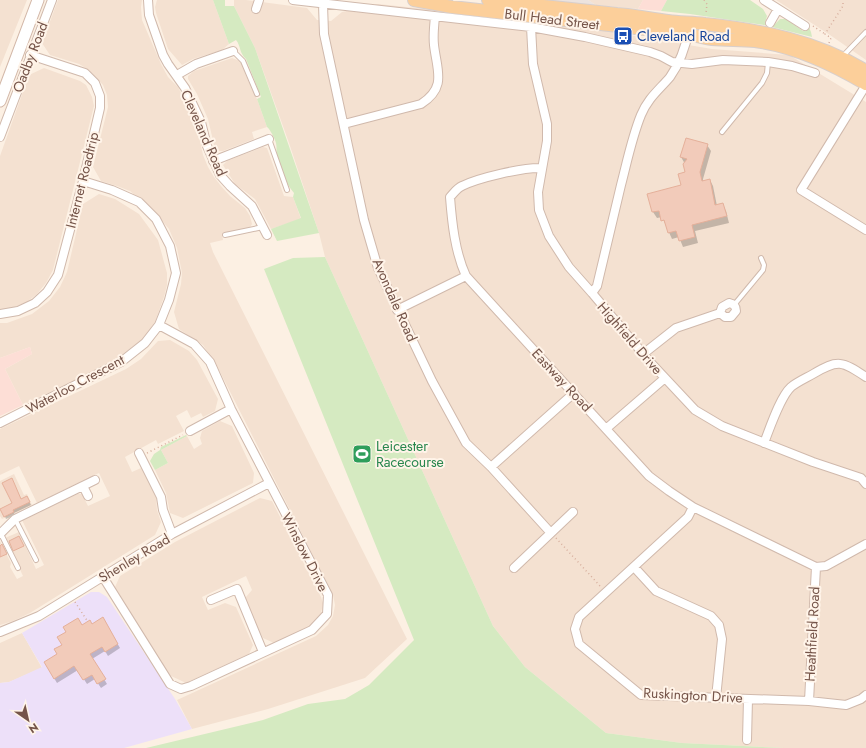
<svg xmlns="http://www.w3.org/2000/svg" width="866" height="748" viewBox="0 0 866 748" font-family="Jost,sans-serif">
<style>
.residential{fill:#f4e1d1}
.commercial{fill:#fdded6}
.industrial{fill:#ece3de}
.education{fill:#ede0f9}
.green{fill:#d5eac1}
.shadow{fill:#0003}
.building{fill:#f2cbba;stroke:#e5b09a}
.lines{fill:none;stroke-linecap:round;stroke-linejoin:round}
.service-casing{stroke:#d0b9ac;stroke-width:6}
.minor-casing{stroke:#d0b9ac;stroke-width:10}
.secondary-casing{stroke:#d3b8a9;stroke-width:13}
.primary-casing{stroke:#d8cfcc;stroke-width:14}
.path{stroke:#d7ae9d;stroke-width:1.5;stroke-dasharray:1 3;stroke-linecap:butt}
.service{stroke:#fff;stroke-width:4}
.minor{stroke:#fff;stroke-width:8}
.secondary{stroke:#fff;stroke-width:11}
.primary{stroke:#fccf9a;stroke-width:12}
.labels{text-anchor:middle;stroke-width:4;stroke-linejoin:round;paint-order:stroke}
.street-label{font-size:14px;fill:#755449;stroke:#fff4e9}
.transit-label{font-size:14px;fill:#164399;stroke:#fff4e9;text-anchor:start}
.leisure-label{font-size:14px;fill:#27864d;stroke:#fff4e9;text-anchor:start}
</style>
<rect width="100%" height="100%" fill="#fcf0e3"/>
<path class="residential" d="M 0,0 L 27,0 L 0,67 Z
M 58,0 L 142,0 L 141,7 L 142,20 L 161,64 L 168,77 L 178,87 L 196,123 L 203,155 L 208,167 L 214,177 L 221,186 L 230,196 L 245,208 L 250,216 L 252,224 L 249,229 L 222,234 L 223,240 L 210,243 L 213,252 L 407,639 L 365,678 L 268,709 L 192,729 L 177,700 L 316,636 L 328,625 L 333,616 L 335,605 L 333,595 L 218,368 L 203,345 L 179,329 L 174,312 L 181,284 L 182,273 L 177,248 L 169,229 L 154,211 L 130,191 L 117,186 L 101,181 L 93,167 L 108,107 L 107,95 L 103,85 L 89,70 L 79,64 L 50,55 L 42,43 Z
M 157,0 L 213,0 L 229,44 L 222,50 L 193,59 L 182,65 L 168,49 L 156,13 L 155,7 Z
M 234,0 L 246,0 L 307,8 L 317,20 L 331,21 L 342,12 L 378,4 L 565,24 L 712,49 L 789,55 L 866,102 L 866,748 L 785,748 L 682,743 L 606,733 L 525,667 L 493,626 L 325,257 L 319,233 L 289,143 L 255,48 L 234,6 Z
M 588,0 L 643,0 L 638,9 L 596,5 Z
M 776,0 L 866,0 L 866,60 L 830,35 Z
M 232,58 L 240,61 L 252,90 L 257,99 L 267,127 L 252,132 L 254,139 L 223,151 L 219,151 L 215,149 L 208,119 L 197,94 L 188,79 L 188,76 L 194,71 Z
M 44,68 L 80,81 L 86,85 L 92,97 L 94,106 L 53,270 L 46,283 L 37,294 L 27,302 L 9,309 L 0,310 L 0,156 L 29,75 Z
M 263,147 L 267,148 L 284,196 L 293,197 L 301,219 L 271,229 L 255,199 L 235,184 L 223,165 L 227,161 Z
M 99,194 L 115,199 L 139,214 L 158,240 L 167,273 L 167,285 L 164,297 L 155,322 L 143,339 L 116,359 L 95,371 L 23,405 L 5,369 L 32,354 L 30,347 L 0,358 L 0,323 L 7,323 L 32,314 L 49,301 L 60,287 L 67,272 L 83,204 Z
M 170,340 L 189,351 L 197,360 L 218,399 L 215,411 L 203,417 L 201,413 L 191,418 L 187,410 L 176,416 L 184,431 L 158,444 L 156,440 L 125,457 L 132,472 L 141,468 L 156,498 L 157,510 L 161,522 L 155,535 L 30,613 L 13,621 L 0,625 L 0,541 L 11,563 L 10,567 L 17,579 L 23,576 L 5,538 L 19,532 L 36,569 L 44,565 L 22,520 L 77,494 L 82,494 L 88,506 L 110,496 L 99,473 L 37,503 L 19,466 L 0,475 L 0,429 L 126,369 L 141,359 L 158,341 Z
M 220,421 L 232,426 L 254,473 L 253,483 L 183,518 L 170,513 L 166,493 L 155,470 L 168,463 L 161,450 L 187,436 L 194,449 L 202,444 L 200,438 L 202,431 Z
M 14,474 L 24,495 L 27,494 L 32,505 L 2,519 L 0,516 L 0,481 Z
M 260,498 L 272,501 L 321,597 L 323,603 L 321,614 L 315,623 L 310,626 L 274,643 L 263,638 L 245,602 L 246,597 L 252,590 L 246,576 L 202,597 L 208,610 L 225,603 L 236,607 L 253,645 L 249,654 L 186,683 L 169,675 L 115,587 L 120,576 L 175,542 Z
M 22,633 L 42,668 L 9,682 L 0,683 L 0,643 Z"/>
<path class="commercial" d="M 643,0 L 667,0 L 661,11 L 638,9 Z
M 30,347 L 32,354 L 5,369 L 23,405 L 0,416 L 0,358 Z"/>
<path class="industrial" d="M 518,0 L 588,0 L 596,5 Z"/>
<path class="education" d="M 91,592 L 99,592 L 107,597 L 175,699 L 192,729 L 124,748 L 0,748 L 0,683 L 9,682 L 42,667 L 22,633 Z"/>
<path class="green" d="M 213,0 L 225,0 L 225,6 L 234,6 L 255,48 L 319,233 L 277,241 L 271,229 L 301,218 L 293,197 L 294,193 C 285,183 281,168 277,155 C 276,151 277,147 276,143 C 275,139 270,129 267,127 L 257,99 L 261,97 L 246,59 C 239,53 241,46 236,40 L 229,44 Z
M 667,0 L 750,0 L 763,9 L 767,16 L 765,23 L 771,26 L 690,14 L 661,11 Z
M 780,19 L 786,19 L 803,31 L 808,25 L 811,32 L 812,37 L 772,27 Z
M 325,257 L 493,626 L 525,667 L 606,733 L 682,743 L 785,748 L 146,748 L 263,720 L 308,704 L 345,699 L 369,685 L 414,640 L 264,269 L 293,258 Z
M 186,435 L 187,436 L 161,450 L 168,463 L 155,470 L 150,461 L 154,454 L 160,450 L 161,447 Z"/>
<path class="shadow" d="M 707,145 L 711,151 L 703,179 L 703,181 L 710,180 L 713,186 L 717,206 L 723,205 L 726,211 L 729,223 L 695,231 L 698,243 L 683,247 L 679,237 L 672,239 L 662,217 L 657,218 L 653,212 L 649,195 L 682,186 L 687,173 L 685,164 L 681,157 Z
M 27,497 L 31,505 L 14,513 L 15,515 L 6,519 L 2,509 Z
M 103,619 L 120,648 L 108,656 L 105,651 L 92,659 L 107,684 L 101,688 L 95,679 L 87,684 L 78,670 L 57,683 L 45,663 L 58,655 L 63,645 L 82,627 L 92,625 Z"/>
<path class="building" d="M 686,138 L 708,144 L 700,172 L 702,181 L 710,179 L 715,205 L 723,203 L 727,216 L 692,225 L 695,237 L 679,241 L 676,231 L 668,233 L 664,220 L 661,221 L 659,211 L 652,212 L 647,194 L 681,185 L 678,174 L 685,172 L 683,164 L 687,159 L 680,157 Z
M 12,478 L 21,499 L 27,496 L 30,502 L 13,510 L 14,512 L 4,517 L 0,509 L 12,503 L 2,483 Z
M 19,536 L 24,546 L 13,551 L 9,541 Z
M 2,544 L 7,554 L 0,557 L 0,546 Z
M 103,617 L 118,644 L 105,652 L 102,647 L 90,654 L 106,679 L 97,684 L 92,675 L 83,680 L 74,666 L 54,679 L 44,662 L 57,654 L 54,649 L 62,645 L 57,637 L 66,632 L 63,627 L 78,618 L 82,625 L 90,620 L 92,624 Z"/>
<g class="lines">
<defs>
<path id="service" d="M 233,51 L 243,61 L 257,94
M 842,57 L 866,32
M 722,132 L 762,83 L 767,73 L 768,62
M 269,139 L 287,190
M 225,235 L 263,227
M 734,305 L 763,270 L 764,265 L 761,258
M 15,519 L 36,560
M 1,534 L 18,568"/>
<path id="minor" d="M 148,0 L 149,15 L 163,55 L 168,64 L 185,88 L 201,122 L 207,146 L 220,175 L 230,186 L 252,206 L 267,235
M 293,0 L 531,27 L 585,37 L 650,52 L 661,56 L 672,62 L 692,64 L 723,60 L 768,62 L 792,66 L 815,73
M 764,0 L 805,26
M 323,4 L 324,34 L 364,220 L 378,268 L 432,381 L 466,443 L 491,467 L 550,532
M 256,9 L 259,0
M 770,23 L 778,9
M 531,27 L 533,64 L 547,124 L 547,141 L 538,192 L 539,210 L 549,236 L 569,267 L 592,293
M 689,29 C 686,45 680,63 670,77 C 659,90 648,98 641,115 C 632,137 627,162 621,185 C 613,219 605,252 597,286 L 592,293 L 650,362 L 695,410 L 722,426 L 813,462 L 861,478 L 866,484
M 177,75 L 196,64 L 233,51
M 866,85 L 801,190 L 866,230
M 344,124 L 421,104 C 447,87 437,71 434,45 C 433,36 434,26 435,17
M 0,137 L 52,0
M 213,161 L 269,139
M 542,168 C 524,167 478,178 462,186 C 457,188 454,193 450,197 C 452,223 455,252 466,276 L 649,476 L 669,491 L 693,507 L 816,567
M 397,310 L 466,276
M 0,314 L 18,311 L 35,303 L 47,292 L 58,275 L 83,181 L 100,108 L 100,96 L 95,83 L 85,73 L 30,55
M 643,354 L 676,328 L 720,313 L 725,317 L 731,317 L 736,311 C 736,306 734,304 729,303 L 722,307 L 720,313
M 0,423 L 121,362 L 145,343 L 159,325 L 169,300 L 176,273 L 170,246 L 156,219 L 139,202 L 112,190 L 83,181
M 607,428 L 665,378
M 190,431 L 231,409
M 764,443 C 770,428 780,397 791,387 C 797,382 806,378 813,374 C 838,359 842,361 866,377
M 139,453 L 161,497 L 163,510 L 172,534
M 491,467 L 574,393
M 83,486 L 88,496
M 693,507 L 688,517 L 579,617 L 575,629 L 579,644 L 641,695 L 809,701 L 846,705 L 861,699 L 866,695
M 0,534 L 15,519 L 95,480
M 634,567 L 656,591 L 711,616 L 719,625 L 722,639 L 716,698
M 816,567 L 826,566 L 866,544
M 514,568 L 573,512
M 103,577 L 165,676 L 170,684 L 181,689 L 191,686 L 312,630 L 327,614 L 328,595 L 231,409 L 210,362 L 194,344 L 159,325
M 211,600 L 237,589 L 263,652
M 0,632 L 39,616 L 172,534 L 269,483
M 809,701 L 816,567
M 747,740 L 748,699"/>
<path id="secondary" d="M 0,101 L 38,0"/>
<path id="primary" d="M 414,0 L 452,7 L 688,34 C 696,36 704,38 712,39 C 726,40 741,40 755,41 C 793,46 834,65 866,84
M 488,0 C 531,5 574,9 617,14 C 634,15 651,19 668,21 C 680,23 692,22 705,24 C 761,30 817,41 866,71"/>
</defs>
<use href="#service" class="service-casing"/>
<use href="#minor" class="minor-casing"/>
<use href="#secondary" class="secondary-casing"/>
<use href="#primary" class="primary-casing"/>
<path class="path" d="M 704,0 L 707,4 L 706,13
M 813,26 L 825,34
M 829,43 L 831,38 L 825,34 L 843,6 L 843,0
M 147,453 L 183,435
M 556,538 L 601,587
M 75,602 L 88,622"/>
<use href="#service" class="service"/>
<use href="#minor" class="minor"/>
<use href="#secondary" class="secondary"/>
<use href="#primary" class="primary"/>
</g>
<defs>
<symbol id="bus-square" viewBox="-11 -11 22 22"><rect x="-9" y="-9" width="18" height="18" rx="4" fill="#1a4fb4" stroke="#fff4e9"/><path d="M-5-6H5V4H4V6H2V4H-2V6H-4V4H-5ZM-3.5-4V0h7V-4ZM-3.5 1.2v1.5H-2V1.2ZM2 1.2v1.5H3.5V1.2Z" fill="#fff"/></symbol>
<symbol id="stadium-square" viewBox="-11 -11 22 22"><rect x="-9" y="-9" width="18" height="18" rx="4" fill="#2e9e5b" stroke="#fff4e9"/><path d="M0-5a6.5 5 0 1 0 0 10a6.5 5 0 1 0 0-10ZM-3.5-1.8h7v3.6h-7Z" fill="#fff"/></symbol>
</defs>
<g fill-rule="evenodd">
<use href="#bus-square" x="612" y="25" width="22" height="22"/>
<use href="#stadium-square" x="351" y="443" width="22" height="22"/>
</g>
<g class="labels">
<g class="street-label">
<text transform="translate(552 19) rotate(7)" y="5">Bull Head Street</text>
<text transform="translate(30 57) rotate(-69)" y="5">Oadby Road</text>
<text transform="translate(204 133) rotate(66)" y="5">Cleveland Road</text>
<text transform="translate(82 180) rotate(-76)" y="5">Internet Roadtrip</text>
<text transform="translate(395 300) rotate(66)" y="5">Avondale Road</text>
<text transform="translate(630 338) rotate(49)" y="5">Highfield Drive</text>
<text transform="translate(562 380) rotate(47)" y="5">Eastway Road</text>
<text transform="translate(75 384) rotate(-28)" y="5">Waterloo Crescent</text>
<text transform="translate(305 552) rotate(63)" y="5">Winslow Drive</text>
<text transform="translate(134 558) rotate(-31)" y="5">Shenley Road</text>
<text transform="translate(812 634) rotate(-87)" y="5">Heathfield Road</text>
<text transform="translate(693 695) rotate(3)" y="5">Ruskington Drive</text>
</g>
<g class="transit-label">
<text x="637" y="41">Cleveland Road</text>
</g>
<g class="leisure-label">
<text x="376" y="451">Leicester<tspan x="376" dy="16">Racecourse</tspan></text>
</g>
</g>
<g transform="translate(28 720) rotate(146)" stroke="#fff4e9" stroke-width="3" paint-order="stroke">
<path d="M0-3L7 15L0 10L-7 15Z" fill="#755449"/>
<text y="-6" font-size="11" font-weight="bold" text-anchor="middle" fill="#755449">N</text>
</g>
</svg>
